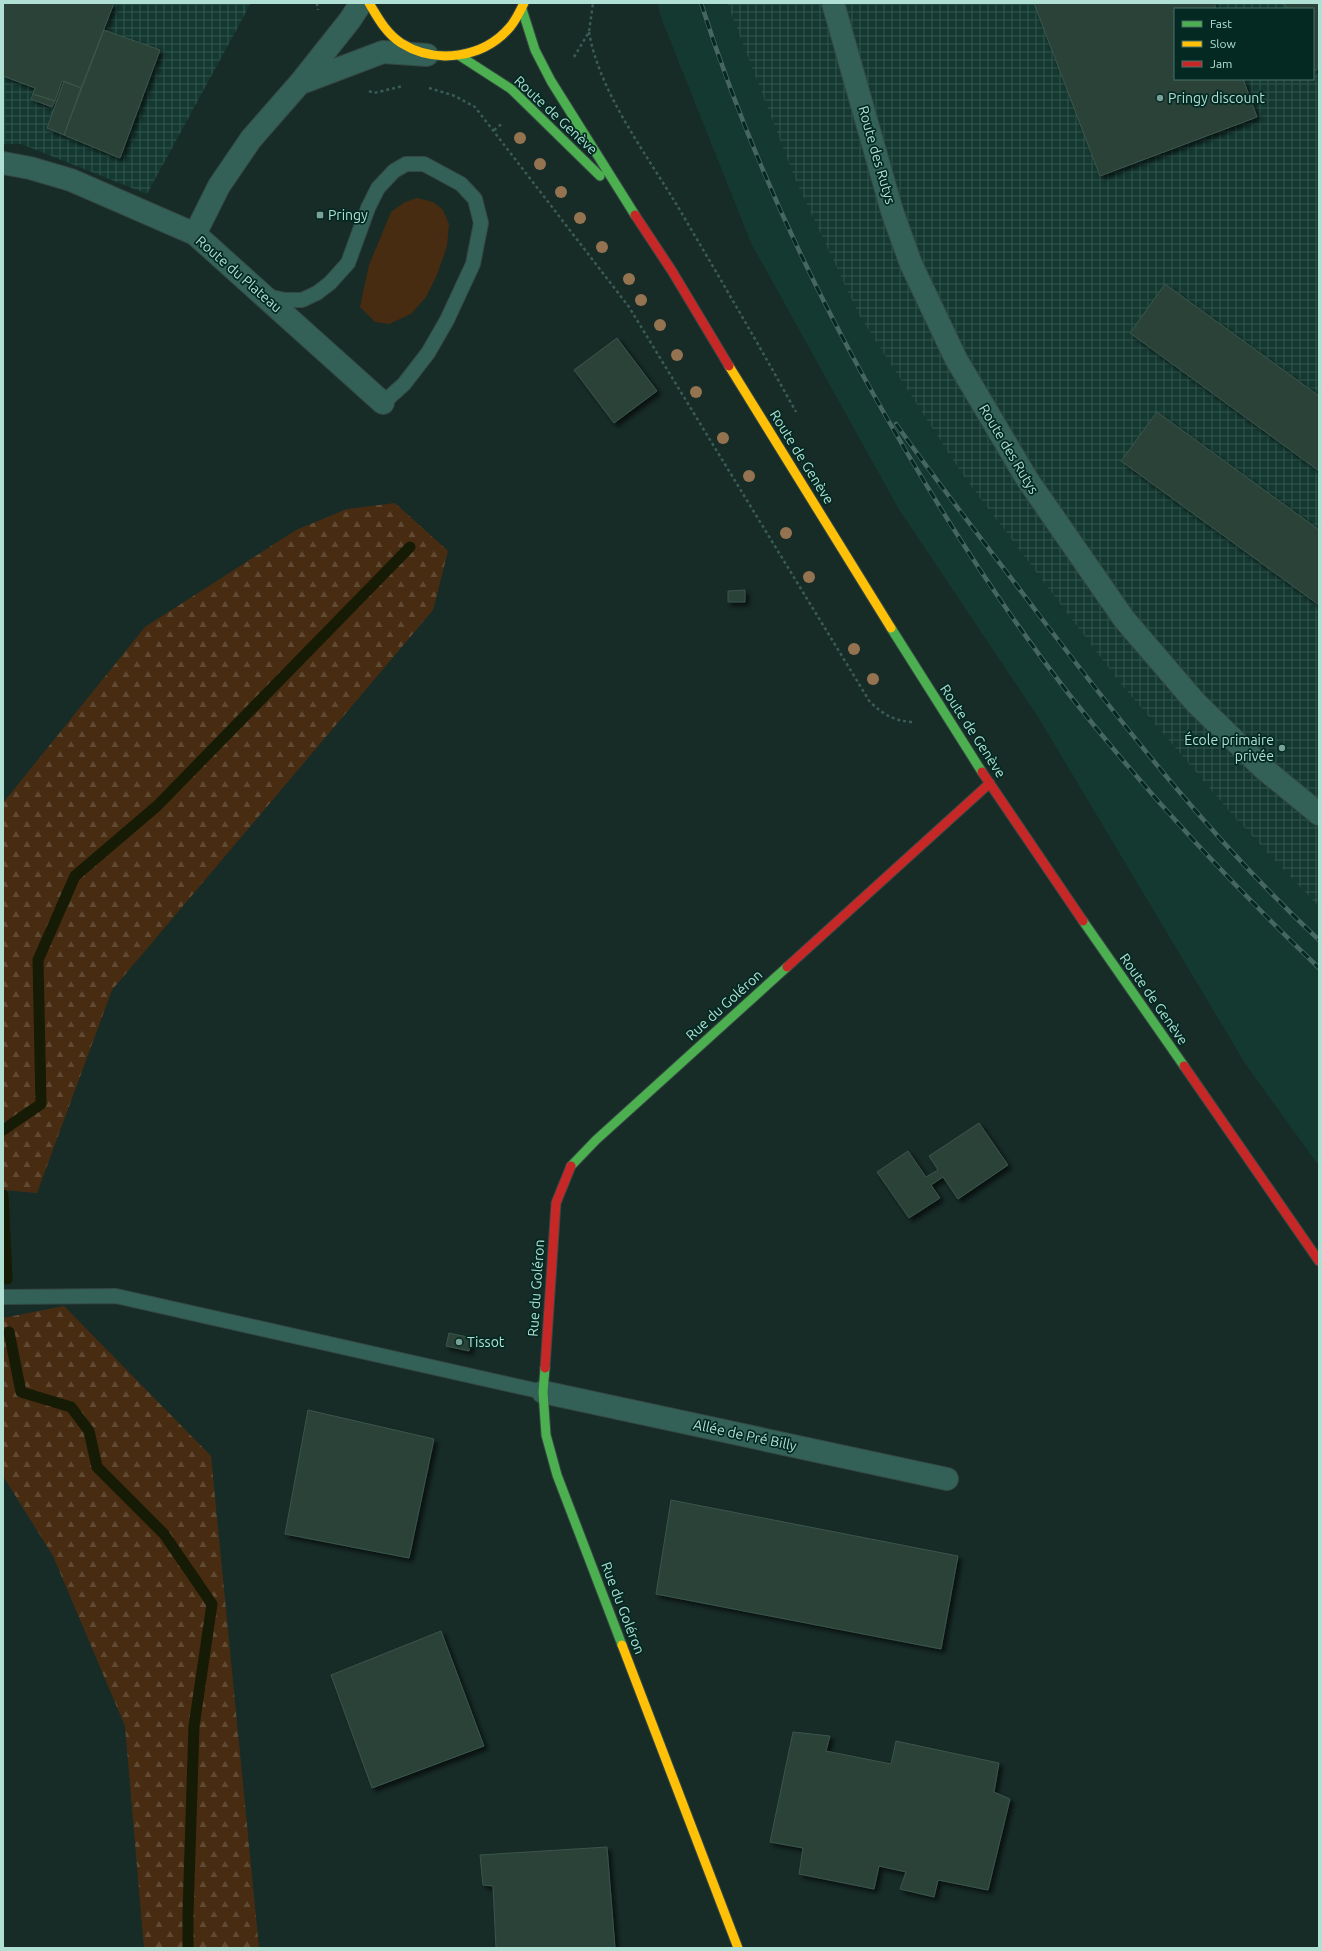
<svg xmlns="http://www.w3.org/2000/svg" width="1322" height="1951" viewBox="0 0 1322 1951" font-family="Ubuntu,sans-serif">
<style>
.built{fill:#143931}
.industrial{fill:url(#industrial-grid);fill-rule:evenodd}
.grass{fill:#482c12}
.forest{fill:url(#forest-firs)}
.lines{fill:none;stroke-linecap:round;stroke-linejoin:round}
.stream{stroke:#151b04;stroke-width:11}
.building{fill:#2a4239;stroke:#3b554b;filter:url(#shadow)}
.lane-casing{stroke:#354843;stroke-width:16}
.street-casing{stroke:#354843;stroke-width:24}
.fast-casing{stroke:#354843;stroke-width:11}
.slow-casing{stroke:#354843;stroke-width:11}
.jam-casing{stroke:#354843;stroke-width:11}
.path{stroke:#3a5c57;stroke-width:2.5;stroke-dasharray:3 3;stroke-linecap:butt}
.lane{stroke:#336158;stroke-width:14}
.street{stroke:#336158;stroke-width:22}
.fast{stroke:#4caf50;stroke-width:9}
.slow{stroke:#ffc107;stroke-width:9}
.jam{stroke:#c62828;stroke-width:9}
.rail-casing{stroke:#466661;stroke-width:4.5}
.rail{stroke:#032922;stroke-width:3;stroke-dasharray:9;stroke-linecap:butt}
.tree{fill:#947351}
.poi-dot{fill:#7aa197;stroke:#032922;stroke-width:1.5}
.labels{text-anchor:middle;stroke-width:3.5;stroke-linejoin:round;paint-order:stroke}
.poi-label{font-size:14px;fill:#afe0d3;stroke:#032922;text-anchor:start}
.street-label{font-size:14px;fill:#afe0d3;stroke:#032922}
</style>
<defs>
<pattern id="industrial-grid" width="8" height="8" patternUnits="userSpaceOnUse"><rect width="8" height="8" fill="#143931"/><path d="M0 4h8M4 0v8" fill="none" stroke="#34554e"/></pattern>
<pattern id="forest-firs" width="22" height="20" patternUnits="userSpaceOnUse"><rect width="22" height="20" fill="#482c12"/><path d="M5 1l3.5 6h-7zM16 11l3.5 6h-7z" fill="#604a34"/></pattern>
<filter id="shadow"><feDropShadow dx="3.5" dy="3.5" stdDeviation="2" flood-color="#0009"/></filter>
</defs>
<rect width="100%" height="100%" fill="#172b27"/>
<path class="built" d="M 657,3 L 727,3 L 795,179 L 859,314 L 962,474 L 1120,683 L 1235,818 L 1319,907 L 1319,1166 L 1246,1065 L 1038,717 L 898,508 L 751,243 L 662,20 Z"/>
<path class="industrial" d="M 3,3 L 251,3 L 147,194 L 21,144 L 3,144 Z
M 727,3 L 1319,3 L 1319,907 L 1235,818 L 1120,683 L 962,474 L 859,315 L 795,179 ZM 1175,9 L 1313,9 L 1313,79 L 1175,79 Z"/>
<path class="grass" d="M 417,198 L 433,202 L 443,210 L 449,224 L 447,246 L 437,275 L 426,297 L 411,314 L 389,324 L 375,322 L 360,307 L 369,265 L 391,212 L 405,202 Z"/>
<path class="forest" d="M 395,503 L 448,551 L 433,610 L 112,990 L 37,1193 L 3,1190 L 3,803 L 145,627 L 296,530 L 347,509 Z
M 64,1306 L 211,1456 L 259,1948 L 144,1948 L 125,1726 L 53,1556 L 3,1476 L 3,1318 Z"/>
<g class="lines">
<path class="stream" d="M 3,1130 L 41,1104 L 38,960 L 75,876 L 157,806 L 410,547
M 3,1195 L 7,1279
M 9,1332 L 21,1392 L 71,1407 L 89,1431 L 97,1467 L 164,1534 L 212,1604 L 194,1726 L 188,1913 L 188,1948"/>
</g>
<path class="building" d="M 3,3 L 114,3 L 81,88 L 62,81 L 55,101 L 33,94 L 35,88 L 3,76 Z
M 1034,3 L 1214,3 L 1216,9 L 1175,9 L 1175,79 L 1243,79 L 1257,117 L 1100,176 Z
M 1284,3 L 1319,3 L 1319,68 L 1315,71 L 1313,67 L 1313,9 L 1287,9 Z
M 104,30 L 160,50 L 120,158 L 64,135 Z
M 64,81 L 81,88 L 64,135 L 47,128 Z
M 33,94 L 55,101 L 52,107 L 31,99 Z
M 1165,284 L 1319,396 L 1319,471 L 1130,333 Z
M 617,338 L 657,391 L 614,423 L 574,370 Z
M 1157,412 L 1319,530 L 1319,605 L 1121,461 Z
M 745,590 L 745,602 L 728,602 L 728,591 Z
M 979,1123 L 1008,1165 L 958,1199 L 943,1177 L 931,1185 L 940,1198 L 909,1218 L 877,1172 L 908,1151 L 926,1177 L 938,1170 L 929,1156 Z
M 449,1333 L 472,1338 L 469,1351 L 446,1346 Z
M 308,1410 L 434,1439 L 409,1558 L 285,1534 Z
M 671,1500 L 958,1556 L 941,1649 L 656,1594 Z
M 441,1631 L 484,1746 L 372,1788 L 331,1675 Z
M 793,1732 L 830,1736 L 826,1751 L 891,1764 L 896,1741 L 999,1763 L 994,1792 L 1010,1799 L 988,1890 L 938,1880 L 934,1897 L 900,1889 L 906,1872 L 879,1866 L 874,1889 L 799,1874 L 803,1848 L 770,1842 Z
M 607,1847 L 615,1948 L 496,1948 L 493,1886 L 483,1885 L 480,1855 Z"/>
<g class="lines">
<defs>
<path id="lane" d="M 267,296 L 285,300 L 302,300 L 317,293 L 330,283 L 348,263 L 368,208 L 378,188 L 394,171 L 406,164 L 424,164 L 461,184 L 475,199 L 481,223 L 473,264 L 447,320 L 428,353 L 404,384 L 383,403
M 3,1297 L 116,1296 L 543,1392"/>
<path id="street" d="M 833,3 L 892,211 L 911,264 L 956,359 L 1027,479 L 1124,619 L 1196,703 L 1263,768 L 1319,814
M 301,83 L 383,52 L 427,55
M 3,163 L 30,168 L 71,180 L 195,234 L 383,403
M 195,234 L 219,186 L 251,139 L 300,83 L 350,20 L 361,3
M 543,1392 L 947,1479"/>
<path id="fast" d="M 522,9 L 535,50 L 551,81 L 635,215
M 460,56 L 511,89 L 600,176
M 891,628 L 982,772
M 1083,921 L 1184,1066
M 571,1166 L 596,1140 L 787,967
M 545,1368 L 543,1392 L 546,1435 L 557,1475 L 622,1645"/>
<path id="slow" d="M 369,3 C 378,18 386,33 401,43 C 436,65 484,58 510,27 C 516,20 520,11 524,3
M 729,366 L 891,628
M 622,1645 L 738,1948"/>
<path id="jam" d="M 635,215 L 672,271 L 729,366
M 982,772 L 1083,921
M 787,967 L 990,783
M 1184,1066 L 1319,1261
M 545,1368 L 556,1203 L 571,1166"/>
</defs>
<use href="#lane" class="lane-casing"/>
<use href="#street" class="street-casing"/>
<use href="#fast" class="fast-casing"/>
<use href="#slow" class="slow-casing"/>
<use href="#jam" class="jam-casing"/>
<path class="path" d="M 317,3 L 318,10
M 589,32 C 599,92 647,155 678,207 C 718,275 758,343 796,412
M 574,57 L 589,32 L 593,3
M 429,88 L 455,96 L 475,107 L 629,307 L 870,702 C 884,715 894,721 913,722
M 369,91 L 374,93 L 403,86
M 494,130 L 503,123"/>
<use href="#lane" class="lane"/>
<use href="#street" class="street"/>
<use href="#fast" class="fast"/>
<use href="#slow" class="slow"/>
<use href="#jam" class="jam"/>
<defs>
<path id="rail" d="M 701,3 C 743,135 799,260 866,381 C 926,489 992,595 1068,693 C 1145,791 1229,882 1319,968
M 896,424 C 942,489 991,551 1039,615 C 1126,729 1214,842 1319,940"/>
</defs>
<use href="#rail" class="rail-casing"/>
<use href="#rail" class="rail"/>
</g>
<g class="tree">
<circle cx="520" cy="138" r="6"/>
<circle cx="540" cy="164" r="6"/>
<circle cx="561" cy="192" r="6"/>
<circle cx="580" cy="218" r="6"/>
<circle cx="602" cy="247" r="6"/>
<circle cx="629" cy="279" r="6"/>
<circle cx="641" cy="300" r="6"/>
<circle cx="660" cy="325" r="6"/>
<circle cx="677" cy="355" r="6"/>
<circle cx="696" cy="392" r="6"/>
<circle cx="723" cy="438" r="6"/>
<circle cx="749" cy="476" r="6"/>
<circle cx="786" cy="533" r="6"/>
<circle cx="809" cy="577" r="6"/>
<circle cx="854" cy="649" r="6"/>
<circle cx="873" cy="679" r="6"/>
</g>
<g class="poi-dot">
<circle cx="1160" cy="98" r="4"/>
<rect x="316" y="211" width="8" height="8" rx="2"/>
<circle cx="1282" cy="748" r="4"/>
<circle cx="459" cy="1342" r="4"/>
</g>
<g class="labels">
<g class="poi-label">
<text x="1168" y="103">Pringy discount</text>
<text x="328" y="220">Pringy</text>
<text x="1274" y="745" text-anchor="end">École primaire<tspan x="1274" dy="16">privée</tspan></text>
<text x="467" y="1347">Tissot</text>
</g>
<g class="street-label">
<text transform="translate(556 115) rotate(43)" y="5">Route de Genève</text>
<text transform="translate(877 155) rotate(74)" y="5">Route des Rutys</text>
<text transform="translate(239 274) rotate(41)" y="5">Route du Plateau</text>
<text transform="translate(1009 449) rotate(59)" y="5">Route des Rutys</text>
<text transform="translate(802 457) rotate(58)" y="5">Route de Genève</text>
<text transform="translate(973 731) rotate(57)" y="5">Route de Genève</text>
<text transform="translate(1154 999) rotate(55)" y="5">Route de Genève</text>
<text transform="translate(724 1005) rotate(-42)" y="5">Rue du Goléron</text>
<text transform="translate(536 1288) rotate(-86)" y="5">Rue du Goléron</text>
<text transform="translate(745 1435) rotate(12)" y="5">Allée de Pré Billy</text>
<text transform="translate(623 1608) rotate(69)" y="5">Rue du Goléron</text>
</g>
</g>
<rect width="1322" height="1951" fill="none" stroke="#afe0d3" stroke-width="8"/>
<rect x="1174" y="8" width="140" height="72" fill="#032922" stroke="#487269"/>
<rect x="1182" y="21" width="20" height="6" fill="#4caf50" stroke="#487269"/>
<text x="1210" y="28" font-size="12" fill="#afe0d3">Fast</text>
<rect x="1182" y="41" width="20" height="6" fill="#ffc107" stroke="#487269"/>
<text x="1210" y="48" font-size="12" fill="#afe0d3">Slow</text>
<rect x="1182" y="61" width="20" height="6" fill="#c62828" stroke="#487269"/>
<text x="1210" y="68" font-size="12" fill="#afe0d3">Jam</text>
</svg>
